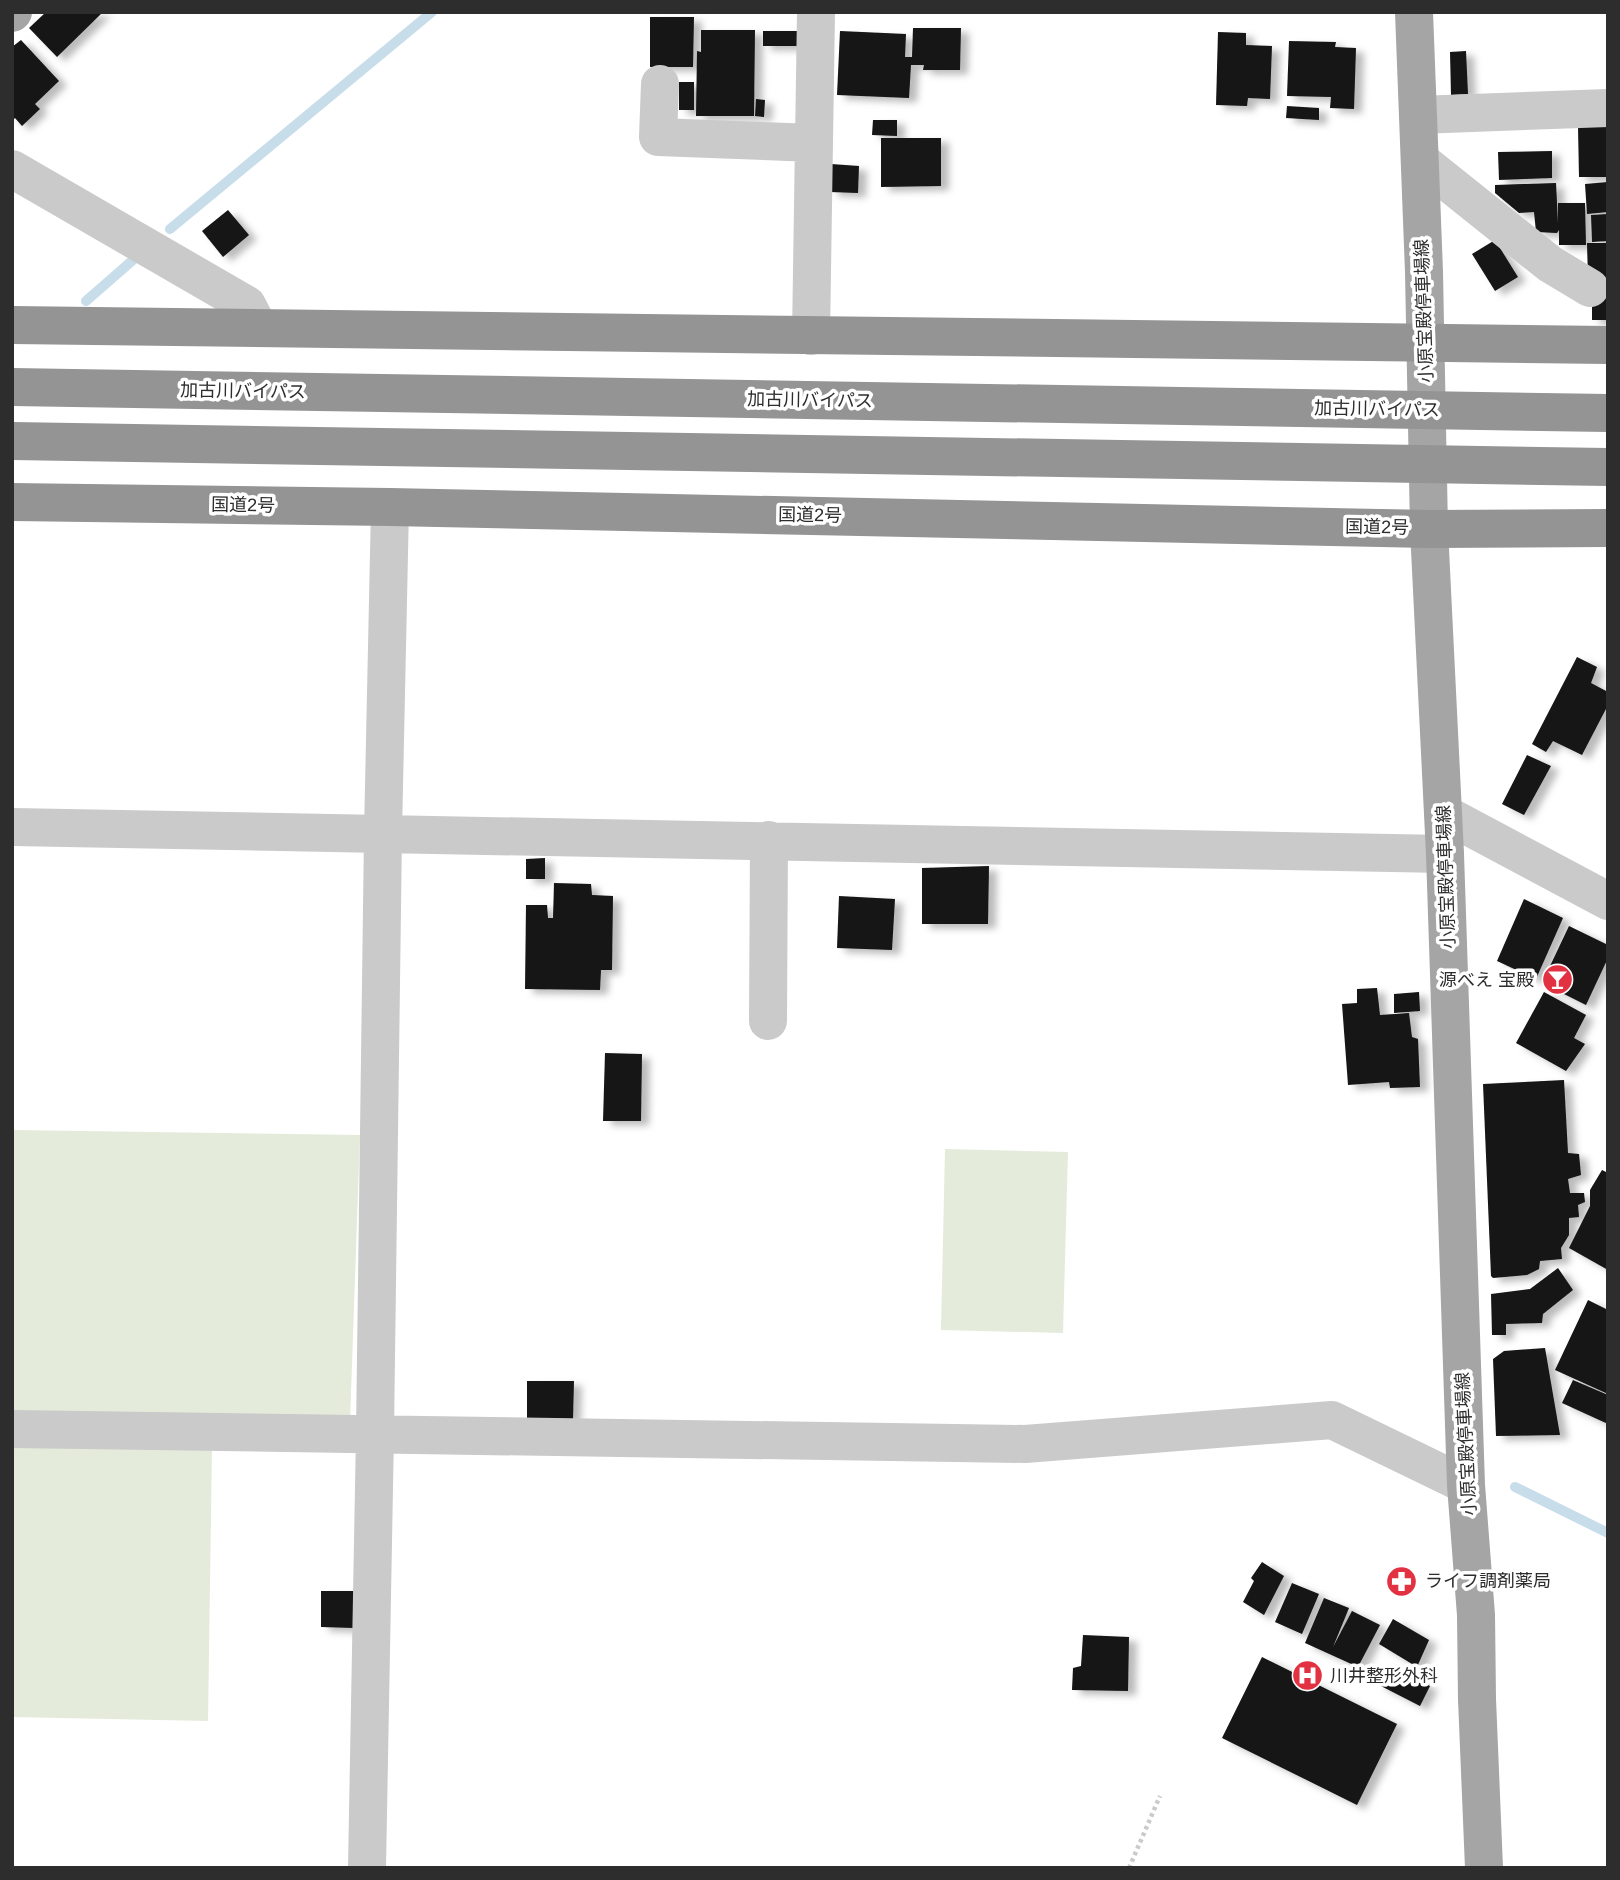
<svg xmlns="http://www.w3.org/2000/svg" width="1620" height="1880" viewBox="0 0 1620 1880" font-family="Arial,'Noto Sans JP',sans-serif">
<style>
.green{fill:#e4ebdb}
.lines{fill:none;stroke-linecap:round;stroke-linejoin:round}
.stream{stroke:#c7ddea;stroke-width:10}
.building{fill:#141414;filter:url(#shadow)}
.path{stroke:#cacaca;stroke-width:4.5;stroke-dasharray:3.5 3.5;stroke-linecap:butt}
.minor{stroke:#cacaca;stroke-width:38}
.major{stroke:#a5a5a5;stroke-width:38}
.highway{stroke:#949494;stroke-width:38}
.labels{text-anchor:middle;stroke-width:7;stroke-linejoin:round;paint-order:stroke}
.street-label{font-size:18px;fill:#2d2d2d;stroke:#fff}
.poi-label{font-size:18px;fill:#2d2d2d;stroke:#fff;text-anchor:start}
</style>
<defs>
<filter id="shadow"><feDropShadow dx="8" dy="4.5" stdDeviation="3.5" flood-color="#0004"/></filter>
</defs>
<rect width="100%" height="100%" fill="#fff"/>
<path class="green" d="M 12,1130 L 360,1135 L 350,1422 L 12,1415 Z
M 945,1149 L 1068,1152 L 1063,1333 L 941,1330 Z
M 12,1442 L 212,1447 L 208,1721 L 12,1717 Z"/>
<g class="lines">
<path class="stream" d="M 170,229 L 432,12
M 86,301 L 133,260
M 1515,1487 L 1608,1533"/>
</g>
<path class="building" d="M 46,12 L 103,12 L 57,57 L 29,28 Z
M 650,17 L 694,17 L 693,67 L 650,67 Z
M 913,28 L 961,28 L 960,70 L 923,70 L 924,65 L 911,65 L 909,98 L 837,95 L 840,31 L 906,34 L 905,57 L 912,57 Z
M 701,30 L 755,30 L 754,116 L 696,116 L 697,51 L 701,52 Z
M 763,31 L 801,31 L 801,46 L 763,46 Z
M 1218,32 L 1246,33 L 1246,45 L 1272,46 L 1270,99 L 1248,98 L 1247,106 L 1216,105 Z
M 21,40 L 59,81 L 35,104 L 40,109 L 22,126 L 15,118 L 12,121 L 12,47 Z
M 1289,41 L 1336,42 L 1335,47 L 1356,48 L 1354,109 L 1330,108 L 1331,97 L 1287,96 Z
M 1466,51 L 1468,94 L 1451,95 L 1450,52 Z
M 679,82 L 694,82 L 694,110 L 679,110 Z
M 756,99 L 765,100 L 764,117 L 755,116 Z
M 1287,106 L 1319,108 L 1319,120 L 1286,118 Z
M 873,120 L 897,120 L 897,136 L 872,135 Z
M 1578,127 L 1608,127 L 1607,177 L 1579,177 Z
M 881,138 L 941,138 L 941,186 L 881,187 Z
M 1552,151 L 1552,178 L 1499,180 L 1498,152 Z
M 831,164 L 859,166 L 858,193 L 830,192 Z
M 1608,182 L 1608,212 L 1587,214 L 1585,184 Z
M 1556,183 L 1558,223 L 1558,203 L 1585,203 L 1586,245 L 1559,245 L 1559,230 L 1557,233 L 1536,232 L 1534,212 L 1519,213 L 1495,193 L 1495,185 Z
M 228,210 L 249,235 L 223,257 L 202,231 Z
M 1608,214 L 1608,241 L 1592,242 L 1591,215 Z
M 1495,240 L 1518,277 L 1495,291 L 1472,254 Z
M 1587,243 L 1608,243 L 1608,280 L 1588,280 Z
M 1592,298 L 1608,298 L 1608,320 L 1592,320 Z
M 1577,657 L 1597,667 L 1591,683 L 1608,692 L 1608,705 L 1582,755 L 1553,741 L 1546,752 L 1532,744 Z
M 1527,755 L 1551,766 L 1524,815 L 1502,804 Z
M 545,858 L 545,879 L 526,879 L 526,859 Z
M 989,866 L 988,924 L 922,924 L 922,868 Z
M 554,883 L 591,884 L 592,895 L 613,896 L 612,970 L 601,970 L 600,990 L 525,989 L 526,905 L 547,905 L 548,918 L 553,918 Z
M 839,896 L 895,899 L 892,950 L 837,948 Z
M 1524,899 L 1563,918 L 1536,979 L 1497,961 Z
M 1569,926 L 1608,945 L 1608,958 L 1586,1005 L 1542,983 Z
M 1377,988 L 1380,1015 L 1409,1013 L 1412,1037 L 1418,1039 L 1420,1087 L 1390,1088 L 1389,1082 L 1348,1085 L 1342,1004 L 1357,1003 L 1357,989 Z
M 1419,992 L 1420,1011 L 1394,1013 L 1394,994 Z
M 1544,992 L 1586,1015 L 1574,1038 L 1585,1044 L 1566,1071 L 1516,1043 Z
M 605,1053 L 642,1054 L 641,1121 L 603,1121 Z
M 1564,1080 L 1568,1153 L 1579,1154 L 1581,1175 L 1568,1179 L 1570,1193 L 1584,1193 L 1585,1202 L 1578,1205 L 1579,1217 L 1569,1218 L 1569,1235 L 1561,1248 L 1562,1259 L 1540,1261 L 1539,1269 L 1527,1275 L 1493,1278 L 1491,1276 L 1483,1084 Z
M 1602,1170 L 1608,1173 L 1608,1270 L 1569,1248 L 1590,1206 L 1590,1190 Z
M 1558,1268 L 1573,1290 L 1543,1314 L 1542,1323 L 1506,1324 L 1506,1335 L 1492,1335 L 1491,1294 L 1530,1289 Z
M 1588,1300 L 1608,1310 L 1608,1394 L 1555,1370 Z
M 1545,1348 L 1560,1435 L 1496,1436 L 1493,1359 L 1504,1351 Z
M 1573,1380 L 1608,1395 L 1608,1424 L 1562,1403 Z
M 527,1381 L 574,1381 L 573,1419 L 527,1418 Z
M 1262,1562 L 1284,1576 L 1264,1615 L 1243,1602 L 1254,1581 L 1251,1578 Z
M 1292,1583 L 1319,1594 L 1302,1634 L 1275,1622 Z
M 321,1591 L 354,1591 L 354,1628 L 321,1627 Z
M 1324,1598 L 1349,1608 L 1333,1647 L 1352,1611 L 1380,1625 L 1358,1667 L 1305,1643 Z
M 1393,1619 L 1429,1640 L 1417,1667 L 1379,1644 Z
M 1083,1635 L 1129,1637 L 1128,1691 L 1072,1690 L 1073,1668 L 1081,1666 Z
M 1262,1657 L 1397,1724 L 1357,1805 L 1222,1738 Z
M 1387,1665 L 1430,1686 L 1420,1706 L 1377,1684 Z"/>
<g class="lines">
<path class="path" d="M 1129,1868 L 1160,1796"/>
<path class="minor" d="M 660,84 L 658,137 L 814,143
M 1418,115 L 1608,108
M 1420,160 L 1550,264 L 1590,288
M 12,169 L 247,305 L 259,328
M 811,336 L 816,12
M 1443,813 L 1608,901
M 12,827 L 1445,854
M 768,1021 L 769,840
M 12,1429 L 1025,1444 L 1332,1420 L 1466,1485
M 367,1868 L 375,1433 L 383,833 L 390,507"/>
<path class="major" d="M 1414,12 L 1424,272 L 1429,529 L 1445,854 L 1466,1485 L 1476,1615 L 1477,1699 L 1484,1868
M 12,13 L 13,12"/>
<path class="highway" d="M 12,325 L 1608,345
M 12,387 L 1608,413
M 12,441 L 1608,467
M 12,502 L 390,507 L 1429,529 L 1608,528"/>
</g>
<defs>
<symbol id="bar-disc" viewBox="-11 -11 22 22"><circle r="9.5" fill="#e23141" stroke="#fff"/><path d="M-6-5H6L.8 .8V4.5H3.5V6h-7V4.5H-.8V.8Z" fill="#fff"/></symbol>
<symbol id="pharmacy-disc" viewBox="-11 -11 22 22"><circle r="9.5" fill="#e23141" stroke="#fff"/><path d="M-2-6h4v4h4v4h-4v4h-4v-4h-4v-4h4Z" fill="#fff"/></symbol>
<symbol id="hospital-disc" viewBox="-11 -11 22 22"><circle r="9.5" fill="#e23141" stroke="#fff"/><path d="M-5-5h3v3.5h4V-5h3V5h-3V1.5h-4V5h-3Z" fill="#fff"/></symbol>
</defs>
<g fill-rule="evenodd">
<use href="#bar-disc" x="1540" y="962" width="35" height="35"/>
<use href="#pharmacy-disc" x="1384" y="1564" width="35" height="35"/>
<use href="#hospital-disc" x="1290" y="1658" width="35" height="35"/>
</g>
<g class="labels">
<g class="street-label">
<text transform="translate(1424 311) rotate(-92)" y="6">小原宝殿停車場線</text>
<text transform="translate(243 391) rotate(1)" y="6">加古川バイパス</text>
<text transform="translate(810 400) rotate(1)" y="6">加古川バイパス</text>
<text transform="translate(1377 409) rotate(1)" y="6">加古川バイパス</text>
<text transform="translate(243 505) rotate(1)" y="6">国道2号</text>
<text transform="translate(810 515) rotate(1)" y="6">国道2号</text>
<text transform="translate(1377 527) rotate(1)" y="6">国道2号</text>
<text transform="translate(1446 877) rotate(-92)" y="6">小原宝殿停車場線</text>
<text transform="translate(1466 1444) rotate(-93)" y="6">小原宝殿停車場線</text>
</g>
<g class="poi-label">
<text x="1534" y="986" text-anchor="end">源べえ 宝殿</text>
<text x="1425" y="1587">ライフ調剤薬局</text>
<text x="1330" y="1682">川井整形外科</text>
</g>
</g>
<rect width="1620" height="1880" fill="none" stroke="#2d2d2d" stroke-width="28"/>
</svg>
